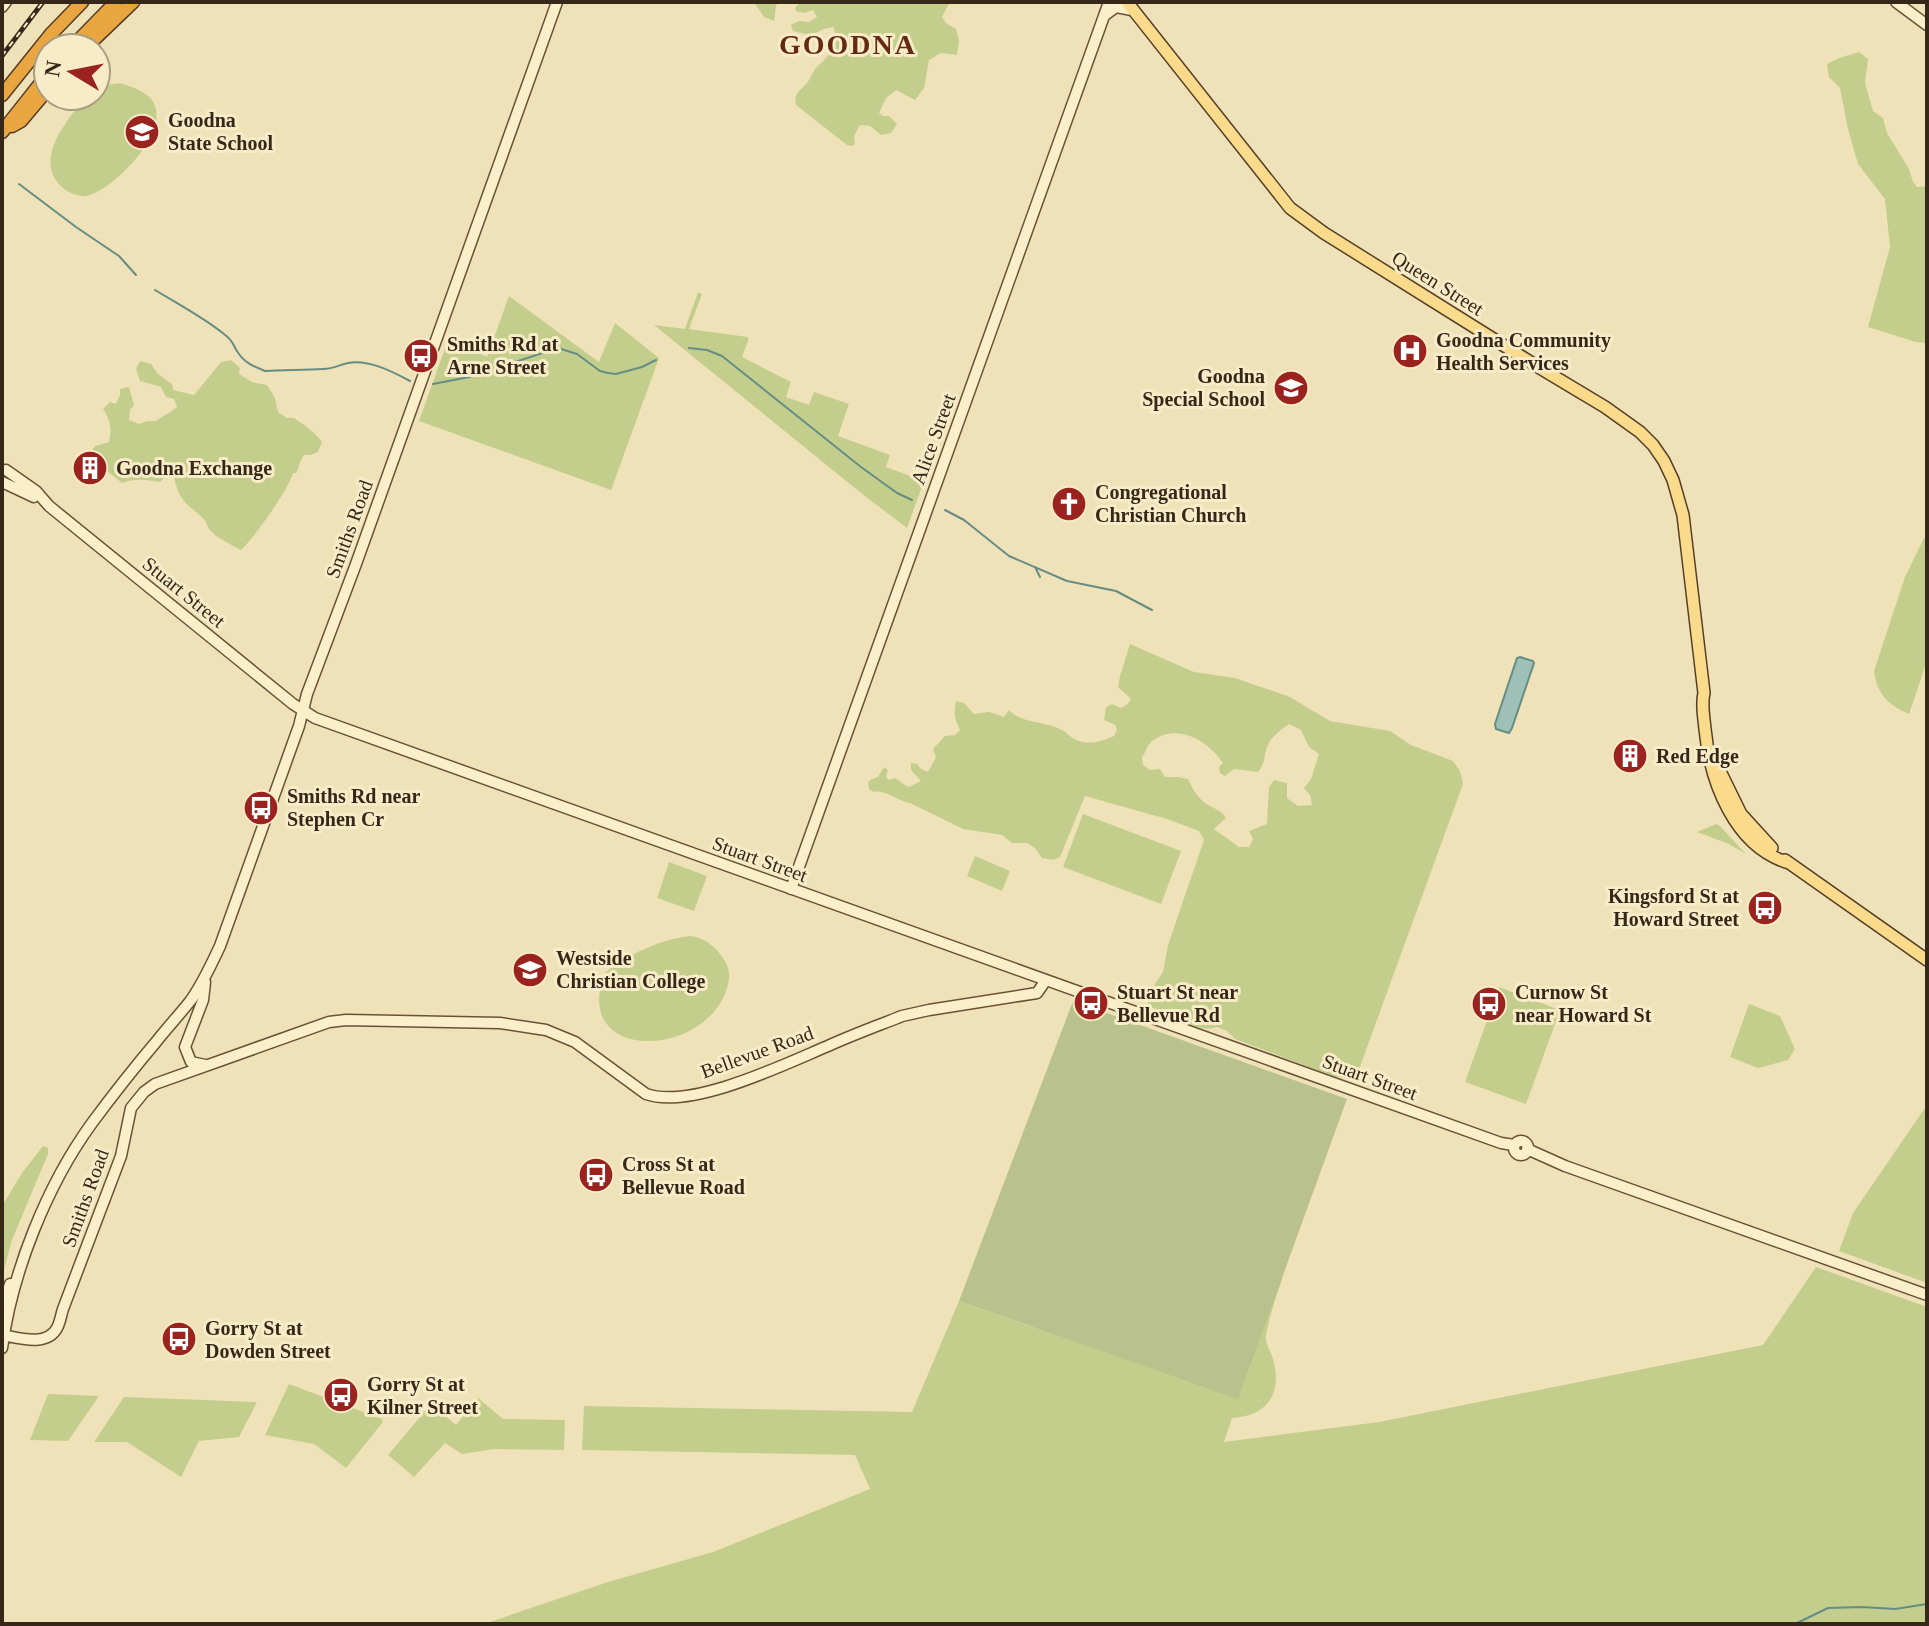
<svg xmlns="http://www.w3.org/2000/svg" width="1929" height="1626" viewBox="0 0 1929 1626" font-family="Georgia,serif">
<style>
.green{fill:#c4ce8c;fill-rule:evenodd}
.cemetery{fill:#b9c28d}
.water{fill:#9ec0b7;stroke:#658d85;stroke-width:2}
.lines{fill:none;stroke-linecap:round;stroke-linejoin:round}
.stream{stroke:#658d85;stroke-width:2}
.secondary-casing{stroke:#695136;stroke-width:13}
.primary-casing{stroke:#543e28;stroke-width:14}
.highway-casing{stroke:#543e28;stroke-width:15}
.secondary{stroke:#fbefcb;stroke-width:10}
.primary{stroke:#f9db8b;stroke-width:11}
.highway{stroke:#e9a540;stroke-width:12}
.rail-casing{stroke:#352819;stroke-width:5}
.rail{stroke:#f8ecc8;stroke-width:2;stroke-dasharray:6;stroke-linecap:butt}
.labels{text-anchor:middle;stroke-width:6;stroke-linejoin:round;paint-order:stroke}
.poi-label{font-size:20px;font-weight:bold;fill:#352819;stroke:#f8ecc8;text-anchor:start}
.street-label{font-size:20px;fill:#352819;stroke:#f8ecc8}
.district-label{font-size:28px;font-weight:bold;letter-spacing:2px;fill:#642915;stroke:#f8ecc8}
</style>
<rect width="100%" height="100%" fill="#f0e2b8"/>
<path class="green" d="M 754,2 L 778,2 C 774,8 776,15 774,21 L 764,17 Z
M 797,2 L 950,2 L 942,17 L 946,23 L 956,29 L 959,41 L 957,55 L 941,53 L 929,60 L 924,88 L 915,100 L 896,90 L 886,98 L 879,113 L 883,116 L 889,116 L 897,124 L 891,133 L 881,135 L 870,126 L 860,125 L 854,136 L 855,142 L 853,146 L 847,145 L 796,105 C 793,94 800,91 807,83 C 811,79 812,71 817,67 C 831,54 837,47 834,27 L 824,29 L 811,35 L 793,31 L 791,25 L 799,21 L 809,22 L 817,17 L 813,10 L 804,13 L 796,11 L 795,8 L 798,5 Z
M 1859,52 L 1868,59 L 1865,83 L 1873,111 L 1883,118 L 1887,133 L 1909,169 L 1913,182 L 1917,187 L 1927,186 L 1927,343 L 1916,342 L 1868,327 L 1890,247 L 1885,199 L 1858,164 L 1848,129 L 1840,88 L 1829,77 L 1827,64 L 1839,58 Z
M 120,83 C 130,86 145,91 152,100 C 173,129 117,186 90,195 C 81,198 69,194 62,187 C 32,161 68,118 87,96 L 96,96 L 96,90 L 106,85 Z
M 698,292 L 702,294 L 689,329 L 748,337 L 748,341 L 742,357 L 791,382 L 786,397 L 809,405 L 814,392 L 849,404 L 838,436 L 890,455 L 886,467 L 924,481 L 907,528 L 861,493 L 654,325 L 685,329 Z
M 509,296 L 599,362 L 615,323 L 659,358 L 611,490 L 419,421 L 448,340 L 487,357 Z
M 231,360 L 240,368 L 239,374 L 252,382 L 267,385 L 275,398 L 278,412 L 287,418 L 294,418 C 303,424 316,433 322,442 L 318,452 L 310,455 L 304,455 C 299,461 300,467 296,473 L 293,473 C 289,489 254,538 241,550 C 232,545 216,538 209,529 C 207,525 206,521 203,518 C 186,503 179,501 174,477 L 165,477 L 160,482 C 146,480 136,478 122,483 L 91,458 L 90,453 L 95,446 L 109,442 C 112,429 110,419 103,409 L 110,402 L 116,404 L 120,395 L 120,389 L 129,387 L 134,405 L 130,410 L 129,420 L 139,424 L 147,421 L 156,421 C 163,415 171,413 177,407 L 174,399 L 166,397 L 161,387 L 140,381 L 136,369 L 140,361 L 151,364 L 158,374 L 172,384 L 173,390 L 194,395 L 221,362 Z
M 1924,538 L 1927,539 L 1927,661 L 1909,714 C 1888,705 1877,694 1874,671 L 1905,577 Z
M 1130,644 L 1194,672 L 1235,678 L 1290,697 L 1330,721 L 1390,731 L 1411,745 L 1453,761 L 1460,771 L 1463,784 L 1358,1072 L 1347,1079 L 1333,1076 L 1235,1039 L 1227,1031 L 1217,1027 C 1199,1034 1163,1016 1148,1004 L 1147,996 L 1163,972 L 1168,945 L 1204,840 L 1199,831 L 1167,819 L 1085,796 L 1060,857 L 1054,860 L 1042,858 L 1035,848 L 1027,843 L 1012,843 L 1002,835 L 963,829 L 910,803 C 899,801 891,794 881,792 C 869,790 879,795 869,789 L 868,782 L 872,779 L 878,777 L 884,767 L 888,770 L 886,777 L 889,780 L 894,778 C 900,780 903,785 909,787 L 921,781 L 911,770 L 911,763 L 917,764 L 921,769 L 928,772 L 936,757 L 933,749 L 945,736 L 955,735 L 960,730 C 954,719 954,712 956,701 L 964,703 L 974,714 L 989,712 L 1004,717 L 1009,710 C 1022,724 1045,721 1062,730 C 1071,735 1070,739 1083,742 C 1095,744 1104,740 1114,736 L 1117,730 L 1115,725 L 1104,720 L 1106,707 L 1112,704 L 1121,708 L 1128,704 L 1131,699 L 1118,687 L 1120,676 ZM 1289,724 L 1301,730 L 1309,747 L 1319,754 L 1311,779 L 1304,788 L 1310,795 L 1312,805 L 1298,806 L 1287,798 L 1287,783 L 1274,780 L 1269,787 L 1267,824 L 1249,831 L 1253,839 L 1249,847 L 1239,847 L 1214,829 L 1226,818 C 1220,808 1212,809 1204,802 C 1196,796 1192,787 1188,779 L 1178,777 L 1165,777 L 1160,769 L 1150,770 L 1143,765 L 1142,757 C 1147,751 1146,746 1152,741 C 1178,722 1208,741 1223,763 L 1219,767 L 1220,773 L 1225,776 L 1234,769 L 1258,772 C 1267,760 1263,756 1268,745 C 1272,736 1282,729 1289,724 Z
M 1083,814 L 1181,851 L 1161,904 L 1063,867 Z
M 1716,824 L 1720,826 L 1746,854 L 1729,844 L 1697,832 Z
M 975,856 L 1010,871 L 1002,891 L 967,876 Z
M 669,862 L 707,876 L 694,911 L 657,898 Z
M 691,936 C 707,939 716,947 725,961 C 732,973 729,984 724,996 C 695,1060 571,1059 605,973 C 625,955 665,938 691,936 Z
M 1499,987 L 1560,1010 L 1526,1104 L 1465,1082 Z
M 1749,1004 L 1780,1016 L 1795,1049 L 1788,1060 L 1758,1068 L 1730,1057 Z
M 1927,1105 L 1927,1283 L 1839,1251 L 1853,1213 Z
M 43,1146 L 48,1148 L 48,1154 L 12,1240 L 2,1277 L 2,1206 L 22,1173 Z
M 1816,1267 L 1927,1307 L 1927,1624 L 1762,1624 L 1760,1622 L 1746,1624 L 484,1624 L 608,1582 L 713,1552 L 870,1489 L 855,1455 L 582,1450 L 584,1406 L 912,1412 L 959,1301 L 1032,1327 L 1283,1276 C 1277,1295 1269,1316 1266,1336 C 1265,1344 1271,1351 1273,1359 C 1283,1393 1267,1417 1232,1418 L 1224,1442 L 1379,1422 L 1763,1345 Z
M 289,1384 L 382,1419 L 383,1422 L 346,1468 L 314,1444 L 265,1435 Z
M 48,1394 L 99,1396 L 68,1441 L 30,1440 Z
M 124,1397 L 257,1402 L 239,1437 L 199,1441 L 181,1477 L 127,1442 L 94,1442 Z
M 478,1398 L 503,1419 L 565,1420 L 564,1450 L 494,1449 L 462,1454 L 445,1443 L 414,1477 L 388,1455 L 431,1404 L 456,1425 Z"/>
<path class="cemetery" d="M 1073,1001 L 1347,1099 L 1238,1399 L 959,1301 Z"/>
<path class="water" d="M 1520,657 L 1533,661 L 1534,663 L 1512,728 L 1509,733 L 1496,729 L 1495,724 L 1517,658 Z"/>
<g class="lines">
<path class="stream" d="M 19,184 L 76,227 L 119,256 L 136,275
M 155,290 C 178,304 203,317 224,334 C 235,342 232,345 239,354 C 245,363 255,367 265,371 C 284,370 304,370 323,369 C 333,369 339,365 348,363 C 369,359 393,372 410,381
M 689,348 L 707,350 L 722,356 L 861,467 L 897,493 L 912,500
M 433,384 L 469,377 L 558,348 L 577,354 L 600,371 L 608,373 L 616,374 L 642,367 L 656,360
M 945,510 L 964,520 L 1009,556 L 1067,581 L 1116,591 L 1152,610
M 1035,567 L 1040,577
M 1795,1624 L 1828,1608 L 1862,1607 L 1895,1609 L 1927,1604"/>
<defs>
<path id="secondary" d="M 1896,2 L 1927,25
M 2,7 L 6,2
M 1105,15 L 1116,7 L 1132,10
M 6,470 L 36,491 L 49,506 L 293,704 L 315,718 L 1501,1143 L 1514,1145
M 2,482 L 34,497
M 791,889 L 1109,2
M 205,982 L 203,1000 L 185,1047 L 191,1062 L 205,1065
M1514 1148a7 7 0 1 1 14 0a7 7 0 1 1-14 0Z
M 1527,1149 L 1565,1166 L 1927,1295
M 2,1308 L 10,1284
M 2,1335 C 19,1338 47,1347 57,1328 C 60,1323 61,1315 63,1309 L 121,1156 L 131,1108 L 144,1092 L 155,1084 L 329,1022 L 346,1020 L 500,1023 L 546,1030 L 575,1042 L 646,1094 C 691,1110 785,1064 828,1046 C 852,1035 877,1026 902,1016 L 929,1010 L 1037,993 L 1046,980
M 2,1348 C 12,1272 47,1185 92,1123 C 112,1096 134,1068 156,1042 C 167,1028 180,1014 191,1000 C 203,983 211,965 220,946 L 299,726 L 307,694 L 356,564 L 557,2"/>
<path id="primary" d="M 1127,2 L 1290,208 L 1324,233 L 1535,365 L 1605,407 L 1640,432 L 1653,445 L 1664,461 L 1673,480 L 1683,515 L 1704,693 C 1701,705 1704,717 1705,729 C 1710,781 1734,847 1789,863
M 1718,767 L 1741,814 L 1772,848
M 1785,860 L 1927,960"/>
<path id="highway" d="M 71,48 L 116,2
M 85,48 L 133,2
M 2,95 L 51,34 L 82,2
M 12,126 L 21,121 L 48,89
M 2,132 L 48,74"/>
</defs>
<use href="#secondary" class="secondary-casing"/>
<use href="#primary" class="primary-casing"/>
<use href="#highway" class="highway-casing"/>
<use href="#secondary" class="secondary"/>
<use href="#primary" class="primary"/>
<use href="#highway" class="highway"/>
<defs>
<path id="rail" d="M 2,56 L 43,2"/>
</defs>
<use href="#rail" class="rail-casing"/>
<use href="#rail" class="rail"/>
</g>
<defs>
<symbol id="school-disc" viewBox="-11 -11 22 22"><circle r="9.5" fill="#9a231f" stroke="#f8ecc8"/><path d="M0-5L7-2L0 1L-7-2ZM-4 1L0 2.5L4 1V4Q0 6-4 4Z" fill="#fff"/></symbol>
<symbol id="hospital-disc" viewBox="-11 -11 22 22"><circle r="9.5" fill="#9a231f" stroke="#f8ecc8"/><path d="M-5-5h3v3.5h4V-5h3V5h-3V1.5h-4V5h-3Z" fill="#fff"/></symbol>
<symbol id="bus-disc" viewBox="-11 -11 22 22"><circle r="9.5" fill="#9a231f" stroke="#f8ecc8"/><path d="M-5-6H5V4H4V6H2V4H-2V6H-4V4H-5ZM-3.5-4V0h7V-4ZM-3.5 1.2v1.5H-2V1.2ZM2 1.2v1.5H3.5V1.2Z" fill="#fff"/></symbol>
<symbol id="building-disc" viewBox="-11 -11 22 22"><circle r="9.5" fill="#9a231f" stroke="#f8ecc8"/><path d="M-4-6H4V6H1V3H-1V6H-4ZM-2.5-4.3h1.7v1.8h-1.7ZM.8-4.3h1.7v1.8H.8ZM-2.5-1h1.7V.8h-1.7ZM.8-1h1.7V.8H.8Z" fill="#fff"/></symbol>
<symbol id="church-disc" viewBox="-11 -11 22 22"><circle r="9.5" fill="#9a231f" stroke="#f8ecc8"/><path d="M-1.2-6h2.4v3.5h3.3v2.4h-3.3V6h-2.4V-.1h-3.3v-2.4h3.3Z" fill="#fff"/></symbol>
</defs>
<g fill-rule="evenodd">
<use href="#school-disc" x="122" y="112" width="40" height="40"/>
<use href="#hospital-disc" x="1390" y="331" width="40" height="40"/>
<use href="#bus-disc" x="401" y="336" width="40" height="40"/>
<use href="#school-disc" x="1271" y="368" width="40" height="40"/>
<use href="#building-disc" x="70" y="448" width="40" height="40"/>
<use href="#church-disc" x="1049" y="484" width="40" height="40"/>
<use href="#building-disc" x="1610" y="736" width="40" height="40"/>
<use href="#bus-disc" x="241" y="788" width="40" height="40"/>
<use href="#bus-disc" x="1745" y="888" width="40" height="40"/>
<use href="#school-disc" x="510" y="950" width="40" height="40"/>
<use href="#bus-disc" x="1071" y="983" width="40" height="40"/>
<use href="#bus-disc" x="1469" y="984" width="40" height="40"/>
<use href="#bus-disc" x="576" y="1155" width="40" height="40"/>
<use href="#bus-disc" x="159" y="1319" width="40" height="40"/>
<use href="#bus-disc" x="321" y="1375" width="40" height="40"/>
</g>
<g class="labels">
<g class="poi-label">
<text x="168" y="127">Goodna<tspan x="168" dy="23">State School</tspan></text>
<text x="1436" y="347">Goodna Community<tspan x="1436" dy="23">Health Services</tspan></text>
<text x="447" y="351">Smiths Rd at<tspan x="447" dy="23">Arne Street</tspan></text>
<text x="1265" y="383" text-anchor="end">Goodna<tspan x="1265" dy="23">Special School</tspan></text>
<text x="116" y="475">Goodna Exchange</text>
<text x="1095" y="499">Congregational<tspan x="1095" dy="23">Christian Church</tspan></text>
<text x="1656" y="763">Red Edge</text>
<text x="287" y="803">Smiths Rd near<tspan x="287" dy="23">Stephen Cr</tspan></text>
<text x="1739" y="903" text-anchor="end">Kingsford St at<tspan x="1739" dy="23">Howard Street</tspan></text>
<text x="556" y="965">Westside<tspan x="556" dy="23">Christian College</tspan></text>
<text x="1117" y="999">Stuart St near<tspan x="1117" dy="23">Bellevue Rd</tspan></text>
<text x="1515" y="999">Curnow St<tspan x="1515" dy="23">near Howard St</tspan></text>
<text x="622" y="1171">Cross St at<tspan x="622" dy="23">Bellevue Road</tspan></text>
<text x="205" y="1335">Gorry St at<tspan x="205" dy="23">Dowden Street</tspan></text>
<text x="367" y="1391">Gorry St at<tspan x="367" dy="23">Kilner Street</tspan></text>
</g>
<g class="street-label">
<text transform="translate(1438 283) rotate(32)" y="7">Queen Street</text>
<text transform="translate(933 439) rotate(-70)" y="7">Alice Street</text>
<text transform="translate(349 529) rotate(-70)" y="7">Smiths Road</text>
<text transform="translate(184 592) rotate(39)" y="7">Stuart Street</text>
<text transform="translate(760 859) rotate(20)" y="7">Stuart Street</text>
<text transform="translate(757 1052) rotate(-20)" y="7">Bellevue Road</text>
<text transform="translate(1370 1077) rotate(20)" y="7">Stuart Street</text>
<text transform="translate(85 1198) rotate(-70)" y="7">Smiths Road</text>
</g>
<g class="district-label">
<text x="848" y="54">GOODNA</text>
</g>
</g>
<rect width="1929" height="1626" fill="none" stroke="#352819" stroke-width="8"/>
<g transform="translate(72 72) rotate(280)"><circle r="38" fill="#f8ecc8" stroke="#aa9e82" stroke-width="2"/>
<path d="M0-6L14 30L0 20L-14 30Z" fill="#9a231f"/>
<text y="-12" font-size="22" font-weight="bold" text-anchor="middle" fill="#352819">N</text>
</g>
</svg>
